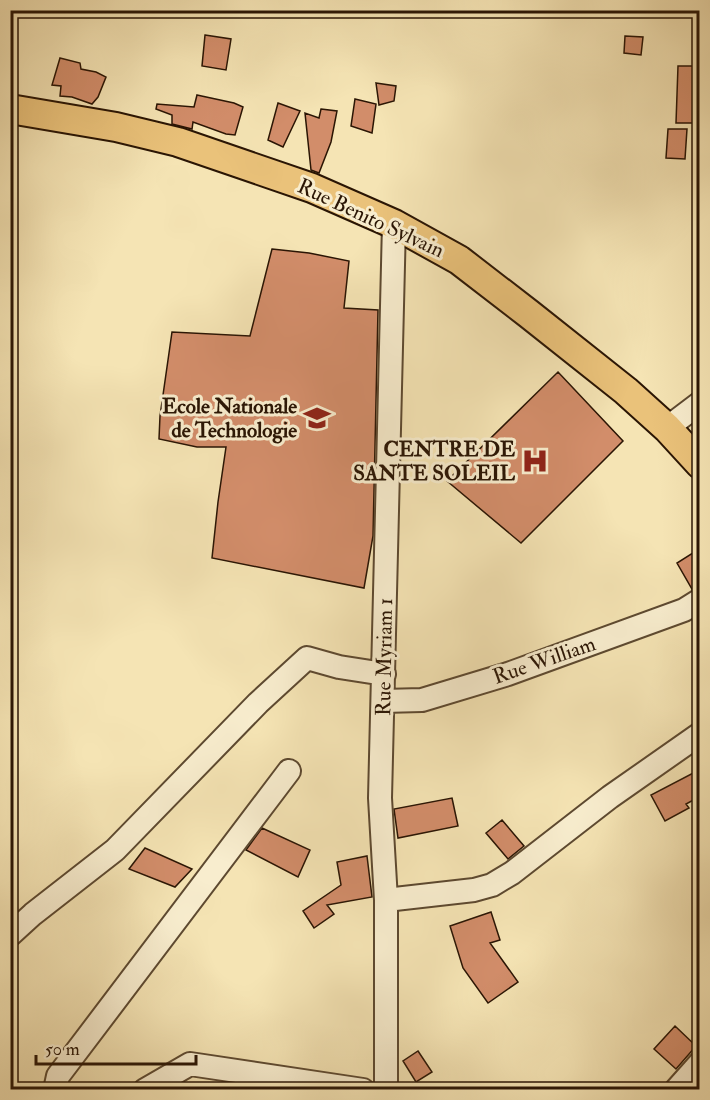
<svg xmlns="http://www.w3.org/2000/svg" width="710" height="1100" viewBox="0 0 710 1100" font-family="'IM FELL Double Pica',serif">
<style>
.building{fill:#d28d6a;stroke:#2a1504;stroke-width:1.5}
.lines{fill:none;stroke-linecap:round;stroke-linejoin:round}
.minor-casing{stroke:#5d4930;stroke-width:26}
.major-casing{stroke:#2a1504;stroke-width:32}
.minor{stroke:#f8edce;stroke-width:22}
.major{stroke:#eac27a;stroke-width:28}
.labels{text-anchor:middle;stroke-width:6;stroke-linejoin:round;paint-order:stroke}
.street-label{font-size:21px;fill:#2a1504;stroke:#f8edce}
.poi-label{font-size:21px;font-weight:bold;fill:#2a1504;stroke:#f8edce;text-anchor:end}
</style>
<rect width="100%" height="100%" fill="#f5e4b4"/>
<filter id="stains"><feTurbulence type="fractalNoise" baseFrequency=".00333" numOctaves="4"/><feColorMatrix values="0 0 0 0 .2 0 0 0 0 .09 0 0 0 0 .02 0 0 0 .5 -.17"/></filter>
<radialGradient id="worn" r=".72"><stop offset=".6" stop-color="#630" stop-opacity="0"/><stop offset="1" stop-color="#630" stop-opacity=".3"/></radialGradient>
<path class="building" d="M 205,35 L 231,39 L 226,70 L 202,66 Z
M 625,36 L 643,37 L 641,55 L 624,53 Z
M 60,58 L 80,63 L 81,69 L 96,72 L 106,77 L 98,97 L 92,104 L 72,97 L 60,96 L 61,86 L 52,85 Z
M 678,66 L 695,66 L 696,95 L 699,95 L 699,123 L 676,123 Z
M 376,83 L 396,86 L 394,101 L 379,105 Z
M 197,95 L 234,103 L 243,107 L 235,135 L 226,134 L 193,122 L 192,129 L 172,124 L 172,115 L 156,109 L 157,104 L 194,107 Z
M 355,99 L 376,104 L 372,133 L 351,126 Z
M 278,103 L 300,111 L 283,147 L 268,140 Z
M 321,109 L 337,111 L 331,142 L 319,173 L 311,170 L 305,113 L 319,118 Z
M 668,129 L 687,129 L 685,159 L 666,158 Z
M 272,249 L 309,253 L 349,261 L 344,308 L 378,310 L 373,536 L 364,588 L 212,558 L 218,502 L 226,447 L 197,447 L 159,439 L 160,416 L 172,332 L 250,336 Z
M 558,372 L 623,441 L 521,543 L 447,481 Z
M 699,549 L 699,587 L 692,589 L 677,563 Z
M 699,770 L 699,797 L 686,804 L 689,808 L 665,821 L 651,795 Z
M 452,798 L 458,826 L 398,838 L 394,809 Z
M 502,820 L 524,846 L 508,859 L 486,833 Z
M 262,828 L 310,850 L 298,877 L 246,850 Z
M 145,848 L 192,869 L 175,887 L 129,869 Z
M 367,856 L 372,897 L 327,905 L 334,914 L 314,928 L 303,911 L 341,885 L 337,862 Z
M 491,912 L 500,940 L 490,943 L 518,982 L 488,1003 L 463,968 L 450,926 Z
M 675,1026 L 696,1046 L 676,1069 L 654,1049 Z
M 418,1051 L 432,1072 L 416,1082 L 403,1061 Z"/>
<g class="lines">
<defs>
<path id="minor" d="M 667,428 L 700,403
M 383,701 L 422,700 L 508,674 L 684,610 L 700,600
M 386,900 L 474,890 L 492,885 L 512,873 L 610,797 L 700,734
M 10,935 L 33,914 L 115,850 L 258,703 L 307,658 L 339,667 L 384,674
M 55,1090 L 58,1076 L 289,771
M 145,1090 L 190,1064 L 363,1090
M 386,1090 L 386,900 L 380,798 L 394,224
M 676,1090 L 700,1063"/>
<path id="major" d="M 10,109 L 116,127 L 178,142 L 312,188 L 394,224 L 459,260 L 529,314 L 626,391 L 667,428 L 700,464"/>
</defs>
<use href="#minor" class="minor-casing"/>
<use href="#major" class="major-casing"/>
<use href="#minor" class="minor"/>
<use href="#major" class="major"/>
</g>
<defs>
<symbol id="school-bare" viewBox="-9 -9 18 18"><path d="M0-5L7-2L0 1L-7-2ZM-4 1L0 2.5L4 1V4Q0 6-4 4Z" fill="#8f2418" stroke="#f8edce" stroke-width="2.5" paint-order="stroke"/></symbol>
<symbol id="hospital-bare" viewBox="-9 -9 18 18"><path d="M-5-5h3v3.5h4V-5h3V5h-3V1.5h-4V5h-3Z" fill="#8f2418" stroke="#f8edce" stroke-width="2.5" paint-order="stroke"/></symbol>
</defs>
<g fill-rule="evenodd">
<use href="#school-bare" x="298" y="399" width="38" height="38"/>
<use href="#hospital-bare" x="516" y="442" width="38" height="38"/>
</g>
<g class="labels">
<g class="street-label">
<text transform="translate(371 218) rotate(25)" y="7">Rue Benito Sylvain</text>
<text transform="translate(384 657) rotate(-89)" y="7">Rue Myriam 1</text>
<text transform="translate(544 660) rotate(-19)" y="7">Rue William</text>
</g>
<g class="poi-label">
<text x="297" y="413">Ecole Nationale<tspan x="297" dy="24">de Technologie</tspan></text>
<text x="515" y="456">CENTRE DE<tspan x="515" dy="24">SANTE SOLEIL</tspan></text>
</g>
</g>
<rect width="710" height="1100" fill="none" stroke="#f5e4b4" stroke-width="36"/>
<rect x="12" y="12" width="686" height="1076" fill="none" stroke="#2a1504" stroke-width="3"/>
<rect x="18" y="18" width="674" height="1064" fill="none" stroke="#2a1504" stroke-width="1.5"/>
<path d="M36 1055v9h160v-9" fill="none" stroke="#2a1504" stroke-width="3"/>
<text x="45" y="1055" font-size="18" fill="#2a1504" stroke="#f8edce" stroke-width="4.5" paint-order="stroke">50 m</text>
<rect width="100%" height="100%" filter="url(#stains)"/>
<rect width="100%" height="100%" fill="url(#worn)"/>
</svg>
